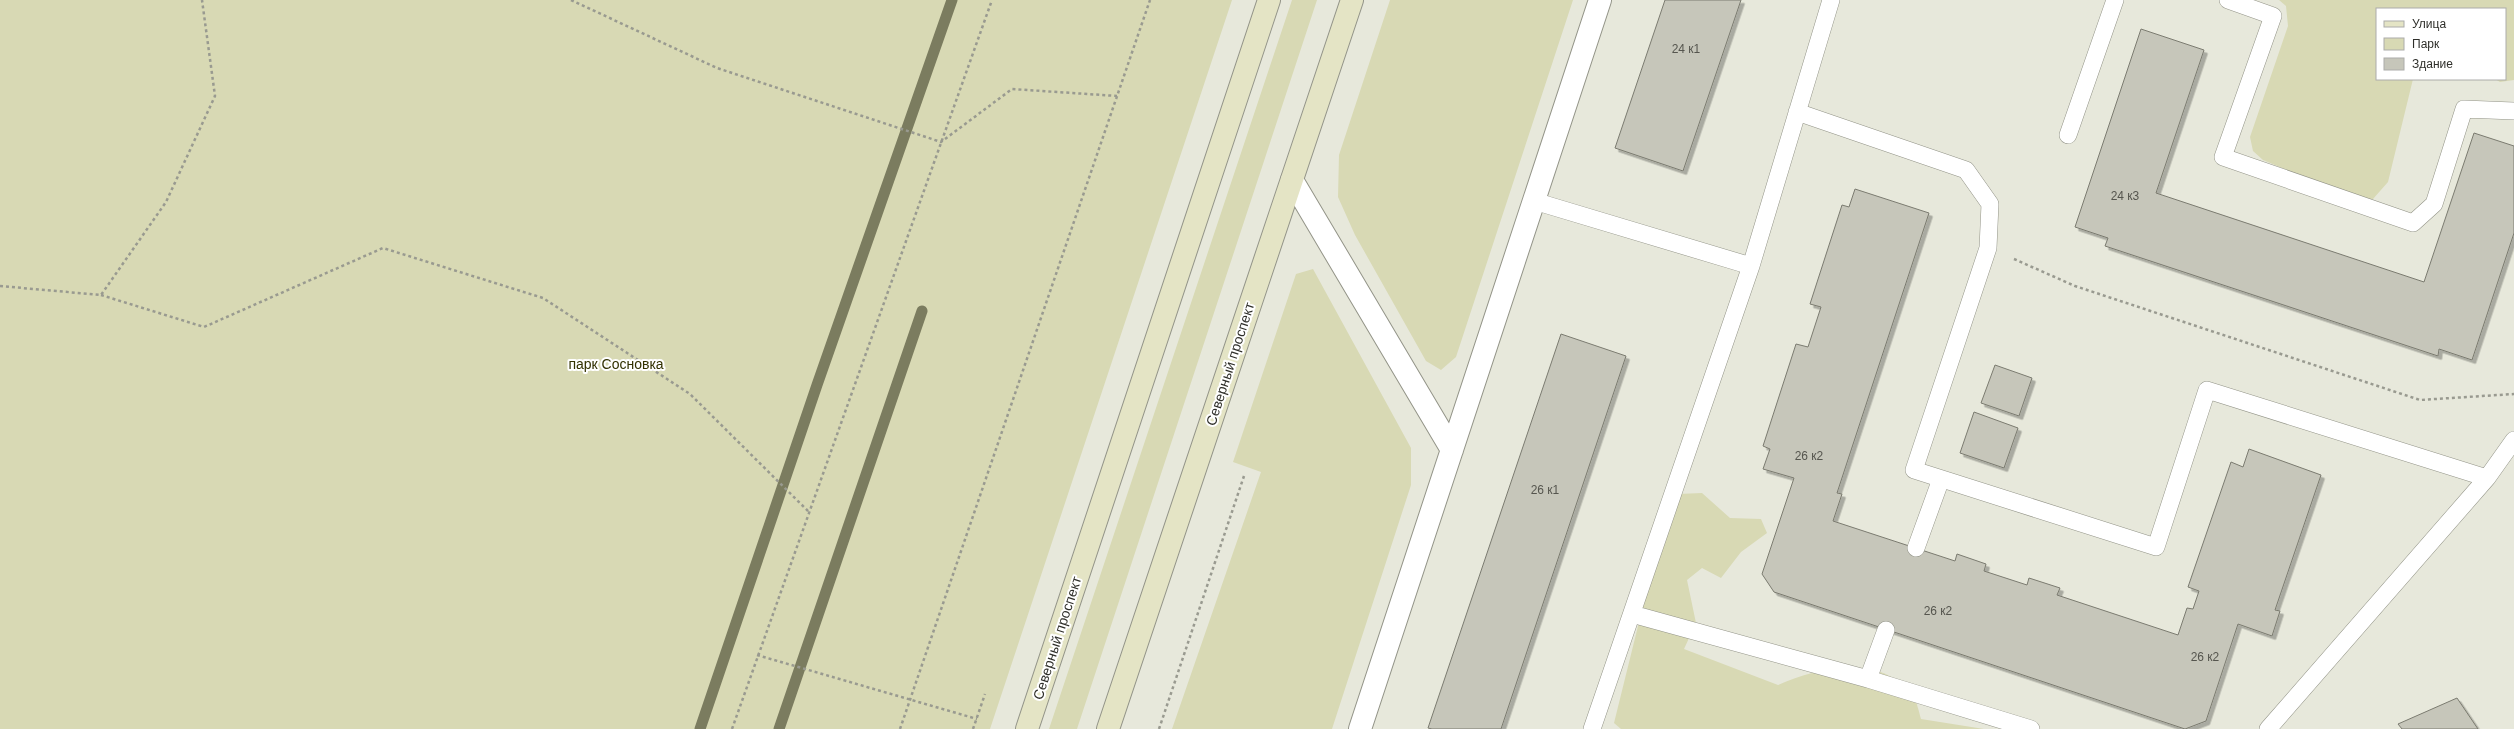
<svg xmlns="http://www.w3.org/2000/svg" width="2514" height="729" viewBox="0 0 2514 729" font-family="Helvetica,sans-serif">
<style>
.green{fill:#d8d9b4}
.lines{fill:none;stroke-linecap:round;stroke-linejoin:round}
.stream{stroke:#7b7c5f;stroke-width:11}
.building{fill:#c6c6ba;stroke:#7b7b70;filter:url(#shadow)}
.service-casing{stroke:#939488;stroke-width:18}
.minor-casing{stroke:#939488;stroke-width:24}
.secondary-casing{stroke:#939488;stroke-width:24}
.path{stroke:#999a90;stroke-width:2.5;stroke-dasharray:3 3;stroke-linecap:butt}
.service{stroke:#fff;stroke-width:17}
.minor{stroke:#fff;stroke-width:22}
.secondary{stroke:#e4e4c5;stroke-width:22}
.labels{text-anchor:middle;stroke-width:4;stroke-linejoin:round;paint-order:stroke}
.number-label{font-size:12px;fill:#55554e}
.park-label{font-size:14px;fill:#323100;stroke:#fff}
.street-label{font-size:14px;fill:#2f2f2a;stroke:#fff}
</style>
<defs>
<filter id="shadow"><feDropShadow dx="3.5" dy="3.5" stdDeviation="0" flood-color="#0004"/></filter>
</defs>
<rect width="100%" height="100%" fill="#e7e8db"/>
<path class="green" d="M 0,0 L 1232,0 L 990,729 L 0,729 Z
M 1292,0 L 1317,0 L 1077,729 L 1049,729 Z
M 1390,0 L 1573,0 L 1456,357 L 1441,370 L 1426,361 L 1355,235 L 1338,197 L 1339,155 Z
M 2279,0 L 2514,0 L 2514,80 L 2500,82 L 2495,79 L 2505,79 L 2505,9 L 2377,9 L 2377,79 L 2413,79 L 2388,182 L 2373,199 L 2356,199 L 2263,160 L 2253,151 L 2250,137 L 2288,26 L 2286,6 Z
M 1313,269 L 1411,448 L 1411,485 L 1332,729 L 1172,729 L 1261,472 L 1233,462 L 1296,274 Z
M 1702,493 L 1730,518 L 1761,519 L 1767,533 L 1741,552 L 1721,578 L 1702,568 L 1687,580 L 1696,623 L 1684,649 L 1778,685 C 1820,667 1881,653 1913,696 C 1917,702 1919,712 1921,719 L 1984,729 L 1621,729 L 1614,723 L 1665,517 L 1678,494 Z"/>
<g class="lines">
<path class="stream" d="M 700,729 L 817,385 L 952,0
M 779,729 L 922,311"/>
</g>
<path class="building" d="M 1665,0 L 1741,0 L 1683,171 L 1615,148 Z
M 2141,29 L 2204,50 L 2156,193 L 2424,282 L 2474,133 L 2514,146 L 2514,233 L 2472,360 L 2439,349 L 2438,356 L 2105,246 L 2108,238 L 2075,227 Z
M 1855,189 L 1929,213 L 1837,493 L 1842,494 L 1833,521 L 1955,561 L 1957,554 L 1986,564 L 1984,571 L 2027,585 L 2029,578 L 2060,588 L 2057,595 L 2178,635 L 2187,608 L 2193,609 L 2199,591 L 2188,587 L 2231,462 L 2243,467 L 2249,449 L 2321,475 L 2275,610 L 2280,611 L 2272,636 L 2238,624 L 2206,721 L 2185,729 L 1774,592 L 1762,574 L 1794,478 L 1763,469 L 1770,449 L 1763,446 L 1796,344 L 1808,347 L 1821,307 L 1810,304 L 1842,205 L 1849,207 Z
M 1561,334 L 1626,356 L 1501,729 L 1432,729 L 1428,728 Z
M 1995,365 L 2032,378 L 2019,416 L 1981,403 Z
M 1974,412 L 2018,428 L 2004,468 L 1960,453 Z
M 2457,698 L 2478,729 L 2402,729 L 2398,724 Z"/>
<g class="lines">
<defs>
<path id="service" d="M 2228,0 L 2273,16 L 2223,157 L 2413,223 L 2434,204 L 2464,109 L 2514,111
M 1797,112 L 1966,170 L 1990,204 L 1988,248 L 1914,470 L 2156,547 L 2207,390 L 2487,478
M 2068,135 L 2115,0
M 1534,201 L 1751,266 L 1831,0
M 1916,548 L 1941,479
M 1632,614 L 1868,679 L 2031,729
M 1868,679 L 1886,630
M 1592,729 L 1751,266
M 2268,729 L 2487,478 L 2514,440"/>
<path id="minor" d="M 1292,180 L 1452,450
M 1360,729 L 1600,0"/>
<path id="secondary" d="M 1027,729 L 1269,0
M 1108,729 L 1352,0"/>
</defs>
<use href="#service" class="service-casing"/>
<use href="#minor" class="minor-casing"/>
<use href="#secondary" class="secondary-casing"/>
<path class="path" d="M 571,0 L 717,68 L 941,142 L 1012,89 L 1117,96
M 2014,259 L 2075,286 L 2420,400 L 2514,394
M 0,286 L 101,295 L 166,202 L 215,96 L 202,0
M 101,295 L 204,327 L 383,248 L 543,298 L 690,394 L 809,512
M 757,655 L 977,719
M 732,729 L 992,0
M 900,729 L 1150,0
M 973,729 L 985,694
M 1159,729 L 1244,476"/>
<use href="#service" class="service"/>
<use href="#minor" class="minor"/>
<use href="#secondary" class="secondary"/>
</g>
<g class="labels">
<g class="number-label">
<text x="1686" y="53">24 к1</text>
<text x="2125" y="200">24 к3</text>
<text x="1809" y="460">26 к2</text>
<text x="1545" y="494">26 к1</text>
<text x="1938" y="615">26 к2</text>
<text x="2205" y="661">26 к2</text>
</g>
<g class="park-label">
<text x="616" y="369">парк Сосновка</text>
</g>
<g class="street-label">
<text transform="translate(1230 364) rotate(-72)" y="5">Северный проспект</text>
<text transform="translate(1057 638) rotate(-72)" y="5">Северный проспект</text>
</g>
</g>
<rect x="2376" y="8" width="130" height="72" fill="#ffffff" stroke="#acacaa"/>
<rect x="2384" y="21" width="20" height="6" fill="#e4e4c5" stroke="#acacaa"/>
<text x="2412" y="28" font-size="12" fill="#2f2f2a">Улица</text>
<rect x="2384" y="38" width="20" height="12" fill="#d8d9b4" stroke="#acacaa"/>
<text x="2412" y="48" font-size="12" fill="#2f2f2a">Парк</text>
<rect x="2384" y="58" width="20" height="12" fill="#c6c6ba" stroke="#acacaa"/>
<text x="2412" y="68" font-size="12" fill="#2f2f2a">Здание</text>
</svg>
